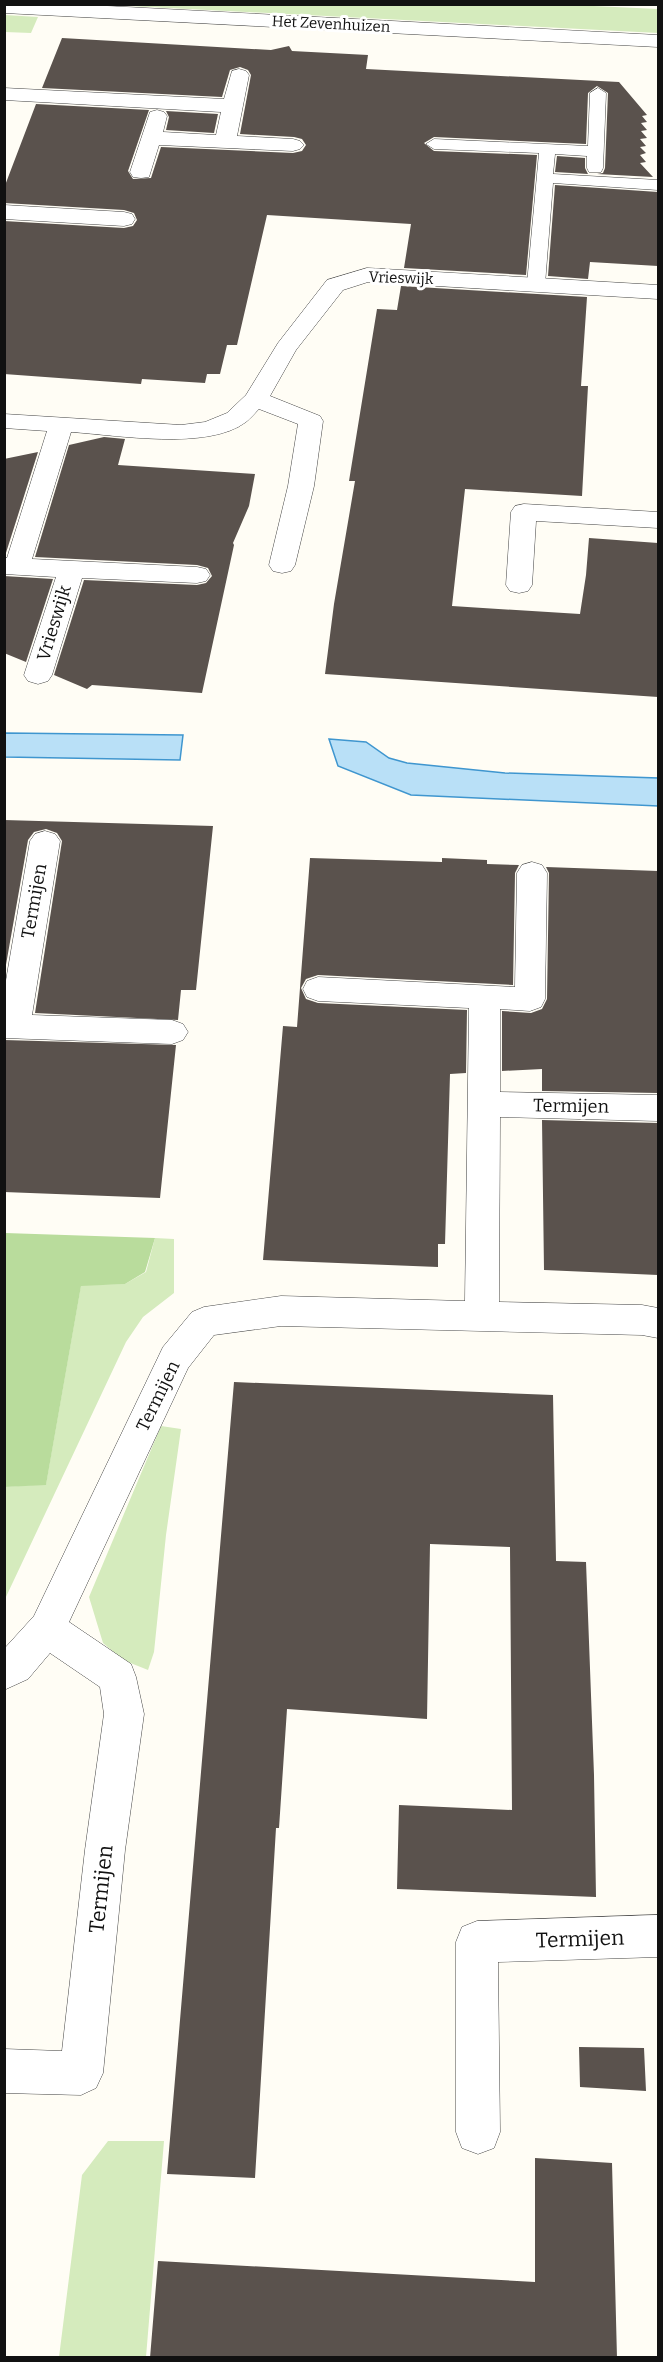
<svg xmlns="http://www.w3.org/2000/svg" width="663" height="2362" viewBox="0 0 663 2362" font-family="Bitter,serif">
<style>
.green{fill:#d5ebbd}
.forest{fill:#b9dc9c}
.water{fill:#b9e0f7;stroke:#3f96cf;stroke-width:1.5}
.building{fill:#5a524d}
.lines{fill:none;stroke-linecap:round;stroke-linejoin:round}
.service-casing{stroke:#444;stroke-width:1}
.minor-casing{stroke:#444;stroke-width:1}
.tertiary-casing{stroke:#444;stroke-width:1}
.service{fill:#fff;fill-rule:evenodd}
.minor{fill:#fff;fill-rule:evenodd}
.tertiary{fill:#fff;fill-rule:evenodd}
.labels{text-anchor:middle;stroke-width:6;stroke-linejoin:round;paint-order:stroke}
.far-street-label{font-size:15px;fill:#111;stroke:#fff}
.street-label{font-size:18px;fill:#111;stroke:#fff}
.near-street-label{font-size:21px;fill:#111;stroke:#fff}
</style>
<rect width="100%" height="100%" fill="#fffdf5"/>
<path class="green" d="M 572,5 L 658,9 L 658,33 L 110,5 Z
M 5,15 L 38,17 L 31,33 L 5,32 Z
M 155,1238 L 174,1239 L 174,1293 L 143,1317 L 126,1342 L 5,1599 L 5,1487 L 46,1484 L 81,1285 L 125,1284 L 146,1272 Z
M 161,1426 L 181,1429 L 166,1535 L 154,1652 L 148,1670 L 123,1660 L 103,1643 L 89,1597 Z
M 108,2141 L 164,2141 L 146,2357 L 59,2357 L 82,2175 Z"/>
<path class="forest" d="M 5,1233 L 155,1238 L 145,1272 L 125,1284 L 81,1286 L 46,1485 L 5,1487 Z"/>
<path class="water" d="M 5,733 L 183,735 L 180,760 L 5,757 Z
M 329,739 L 366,742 L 389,758 L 407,763 L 505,773 L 658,778 L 658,806 L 411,795 L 338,766 Z"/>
<path class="building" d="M 62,38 L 271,50 L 289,46 L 292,51 L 368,55 L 366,69 L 619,82 L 647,115 L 642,116 L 647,122 L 641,123 L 647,130 L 641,131 L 647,138 L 640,139 L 646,146 L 640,147 L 646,153 L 640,155 L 646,162 L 640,163 L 653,177 L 597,174 L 603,173 L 605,168 L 608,93 L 597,86 L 588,93 L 586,144 L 434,137 L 424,143 L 434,151 L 537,155 L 526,275 L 404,268 L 411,224 L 267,215 L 237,345 L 227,345 L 220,374 L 207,374 L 205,383 L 142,379 L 141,384 L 4,374 L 4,221 L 124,228 L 133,226 L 137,220 L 134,213 L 124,210 L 4,203 L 4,188 L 36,104 L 149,110 L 128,171 L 133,179 L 151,178 L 161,147 L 293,153 L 302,151 L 306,145 L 302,139 L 294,137 L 240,134 L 251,75 L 248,70 L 240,67 L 230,70 L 222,97 L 42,88 Z
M 166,111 L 218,114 L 214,133 L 166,130 L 169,117 Z
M 557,156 L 585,158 L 585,168 L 588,174 L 555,172 Z
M 555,185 L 658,192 L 658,266 L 590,262 L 588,279 L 548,276 Z
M 401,286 L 587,297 L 581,386 L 588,386 L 582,496 L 465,489 L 452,606 L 580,614 L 586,575 L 589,538 L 658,543 L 658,697 L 325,674 L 334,604 L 355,481 L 349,481 L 377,309 L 397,310 Z
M 104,437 L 125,439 L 118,465 L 255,474 L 249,506 L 233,543 L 234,545 L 202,693 L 92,685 L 87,689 L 54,675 L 84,580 L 197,585 L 206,583 L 212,576 L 208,568 L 197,565 L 35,557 L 69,445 Z
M 38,452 L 5,556 L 4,556 L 4,459 Z
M 4,576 L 53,579 L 26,662 L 4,653 Z
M 4,820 L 213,826 L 196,990 L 181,990 L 178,1020 L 35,1013 L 62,841 L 57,833 L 46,829 L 34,832 L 28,840 L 4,976 Z
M 310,858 L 442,862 L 442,858 L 487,860 L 487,864 L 519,865 L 515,873 L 513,985 L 318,975 L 306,979 L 301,988 L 306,999 L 318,1003 L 467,1010 L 466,1073 L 450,1074 L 445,1244 L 438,1244 L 438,1267 L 263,1260 L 283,1026 L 297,1027 Z
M 546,867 L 658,871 L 658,1093 L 542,1091 L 542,1069 L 502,1071 L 502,1011 L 531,1013 L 542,1009 L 547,999 L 549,873 Z
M 4,1040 L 176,1045 L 160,1198 L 4,1192 Z
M 542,1120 L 658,1123 L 658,1275 L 544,1270 Z
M 234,1382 L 553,1395 L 556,1561 L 586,1562 L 594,1775 L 596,1897 L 397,1889 L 399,1805 L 512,1810 L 510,1547 L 430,1544 L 427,1719 L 287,1709 L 279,1828 L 276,1828 L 255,2178 L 167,2174 Z
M 579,2047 L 644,2048 L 646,2091 L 580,2087 Z
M 535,2158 L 612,2163 L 617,2358 L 150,2358 L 158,2261 L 535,2282 Z"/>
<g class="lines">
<defs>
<path id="service" d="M 598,88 L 606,93 L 603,168 L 601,172 L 589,172 L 587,168 L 587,156 L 555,154 L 553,174 L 658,180 L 658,190 L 553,183 L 545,284 L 542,288 L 530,288 L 527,284 L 539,153 L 434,149 L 426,144 L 434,139 L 588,146 L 590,93 Z"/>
<path id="minor" d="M 239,69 L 246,71 L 249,75 L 237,136 L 293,139 L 300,141 L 304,145 L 300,149 L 293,151 L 159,145 L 149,177 L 141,178 L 133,177 L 130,172 L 150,112 L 157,110 L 164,112 L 167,116 L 163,132 L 216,135 L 221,112 L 4,100 L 4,88 L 224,99 L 232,71 Z
M 4,205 L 124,212 L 132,214 L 135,219 L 132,224 L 124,226 L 4,219 Z
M 367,268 L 658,285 L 658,299 L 368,282 L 343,290 L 296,350 L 270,396 L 320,416 L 323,421 L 314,486 L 295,565 L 291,571 L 282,573 L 273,571 L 269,565 L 288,486 L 298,424 L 259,409 C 255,413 251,418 246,422 C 208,451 117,435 71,432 L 32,559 L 197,567 L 206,569 L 210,575 L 206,581 L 197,583 L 82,578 L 52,675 L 48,681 L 38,684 L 28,681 L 24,675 L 56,577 L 4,574 L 4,558 L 7,558 L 47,431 L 4,428 L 4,414 L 181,425 L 205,422 L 227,413 L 246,395 L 278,343 L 327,280 Z
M 524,504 L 658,512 L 658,528 L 536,521 L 532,585 L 528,591 L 519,593 L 510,591 L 506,585 L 511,512 L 515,506 Z
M 45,831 L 55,834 L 60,841 L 32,1015 L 172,1020 L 183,1024 L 188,1032 L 183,1040 L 172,1044 L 4,1038 L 4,992 L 30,841 L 35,834 Z
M 532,862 L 542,865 L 547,873 L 545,999 L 541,1007 L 530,1011 L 500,1009 L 500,1092 L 658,1095 L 658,1121 L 500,1117 L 499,1302 L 642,1305 L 658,1308 L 658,1338 L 642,1335 L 281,1326 L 214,1335 L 188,1368 L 69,1622 L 131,1664 L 136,1677 L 144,1714 L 125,1850 L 103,2073 L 96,2088 L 81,2095 L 4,2093 L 4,2049 L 62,2051 L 85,1850 L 104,1714 L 100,1687 L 50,1653 L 28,1679 L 4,1690 L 4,1649 L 34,1616 L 163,1347 L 192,1312 L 204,1307 L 281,1296 L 465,1301 L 469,1008 L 318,1001 L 307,997 L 303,989 L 307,981 L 318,977 L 515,987 L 517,873 L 522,865 Z
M 658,1915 L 658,1957 L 498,1962 L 500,2132 L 494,2148 L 478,2154 L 462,2148 L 456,2132 L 456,1942 L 462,1927 L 477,1921 Z"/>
<path id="tertiary" d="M 4,4 L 69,4 L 658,35 L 658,47 L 4,13 Z"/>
</defs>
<use href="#service" class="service-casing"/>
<use href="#minor" class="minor-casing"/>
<use href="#tertiary" class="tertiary-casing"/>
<use href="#service" class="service"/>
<use href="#minor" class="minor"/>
<use href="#tertiary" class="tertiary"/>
</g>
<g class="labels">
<g class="far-street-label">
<text transform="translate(331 24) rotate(3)" y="5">Het Zevenhuizen</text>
<text transform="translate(401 278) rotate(2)" y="5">Vrieswijk</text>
</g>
<g class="street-label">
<text transform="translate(54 623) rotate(-73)" y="6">Vrieswijk</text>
<text transform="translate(34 901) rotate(-80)" y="6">Termijen</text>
<text transform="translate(571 1106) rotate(1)" y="6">Termijen</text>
<text transform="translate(158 1396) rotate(-64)" y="6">Termijen</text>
</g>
<g class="near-street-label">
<text transform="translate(101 1889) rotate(-84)" y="7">Termijen</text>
<text transform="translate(580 1939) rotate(-2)" y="7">Termijen</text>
</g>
</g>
<rect width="663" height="2362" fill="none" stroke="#111111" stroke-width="12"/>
</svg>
